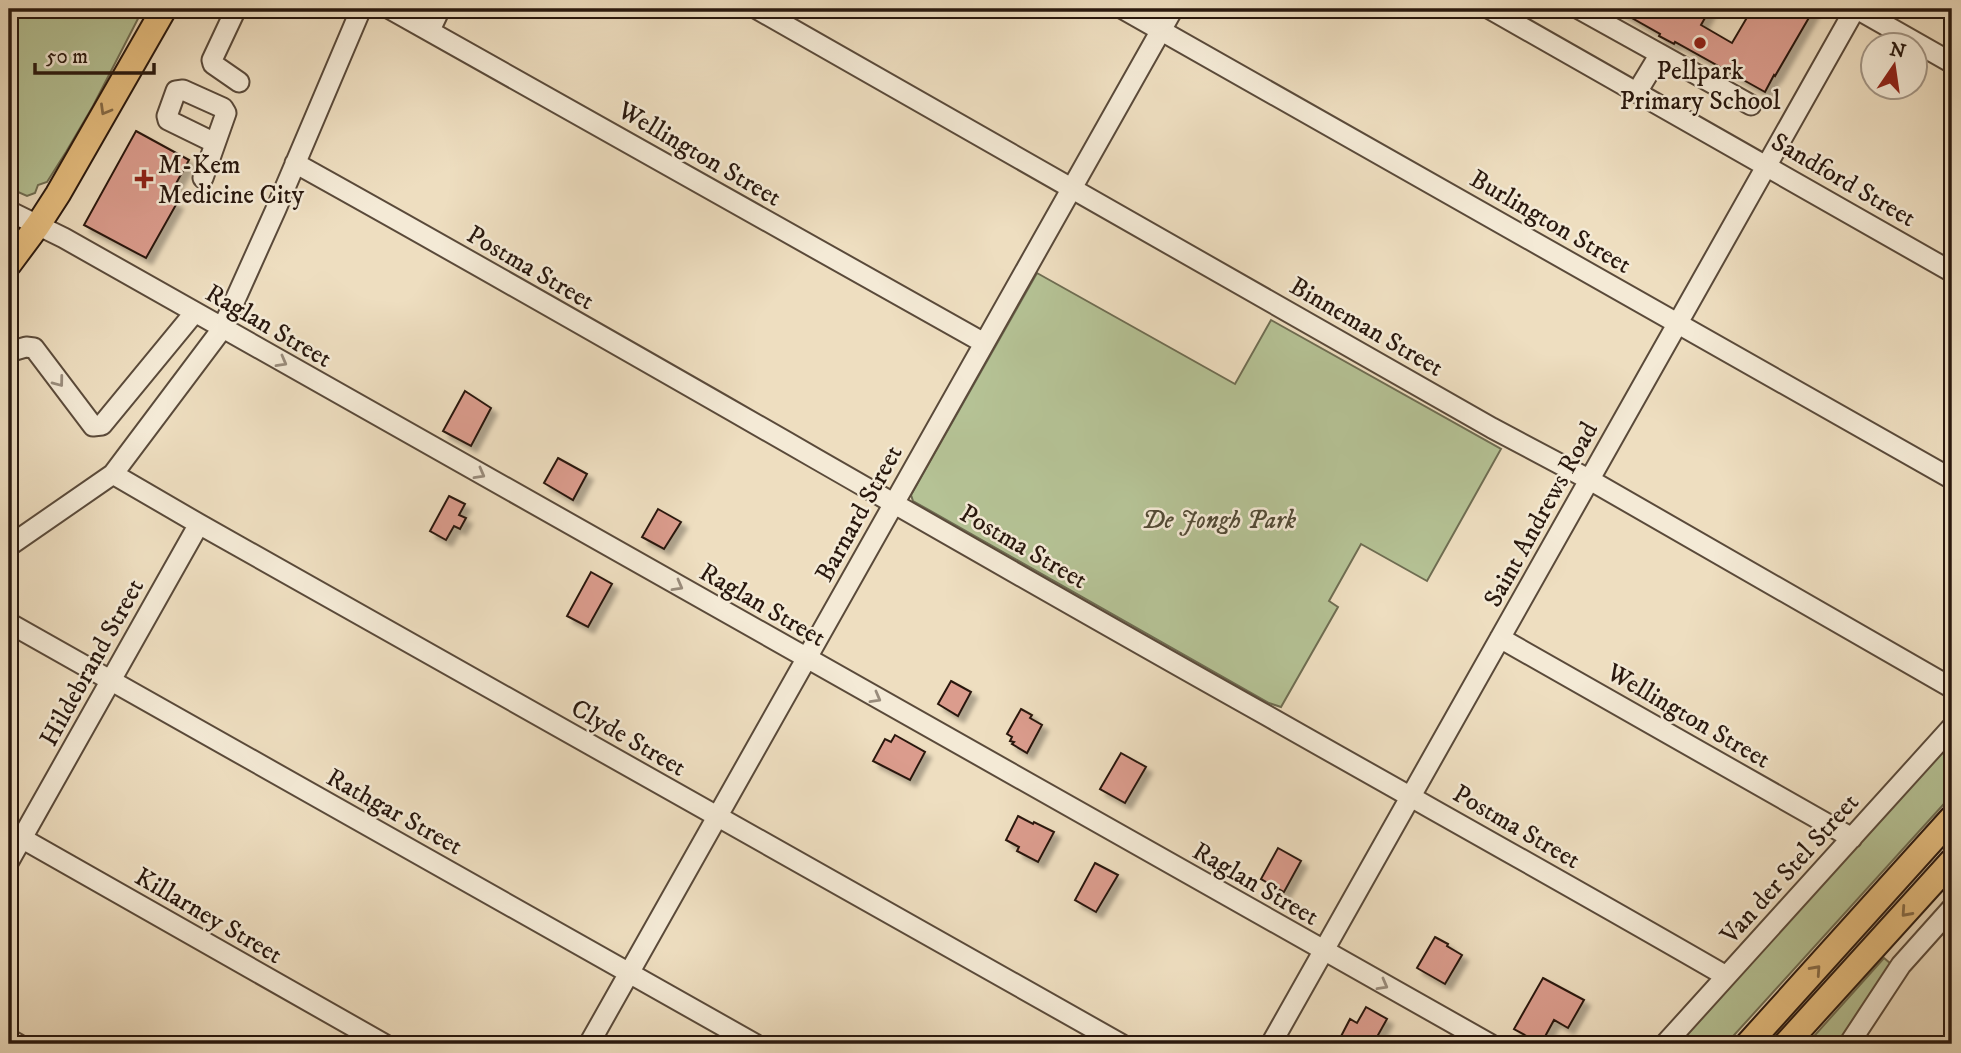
<svg xmlns="http://www.w3.org/2000/svg" width="1961" height="1053" viewBox="0 0 1961 1053" font-family="'IM FELL DW Pica',serif">
<style>
.green{fill:#b5c295;stroke:#6f6d52;stroke-width:2}
.building{fill:#db9c8d;stroke:#29180e;stroke-width:2;filter:url(#shadow)}
.lines{fill:none;stroke-linecap:round;stroke-linejoin:round}
.minor-casing{stroke:#5a4a3a;stroke-width:23}
.major-casing{stroke:#29180e;stroke-width:28}
.minor{stroke:#f4ead6;stroke-width:19}
.major{stroke:#e7bf80;stroke-width:24}
.oneway{stroke:#886c47}
.oneway2{stroke:#998c7c}
.poi-dot{fill:#8f2418;stroke:#f4ead6;stroke-width:2.5}
.labels{text-anchor:middle;stroke-width:5;stroke-linejoin:round;paint-order:stroke}
.poi-label{font-size:26px;fill:#29180e;stroke:#f4ead6}
.street-label{font-size:26px;fill:#29180e;stroke:#f4ead6}
.park-label{font-size:26px;font-style:italic;fill:#534b36;stroke:#f4ead6}
</style>
<defs>
<filter id="shadow"><feDropShadow dx="6" dy="6" stdDeviation="2" flood-color="#0004"/></filter>
</defs>
<rect width="100%" height="100%" fill="#eedec0"/>
<filter id="stains"><feTurbulence type="fractalNoise" baseFrequency=".00286" numOctaves="4"/><feColorMatrix values="0 0 0 0 .2 0 0 0 0 .09 0 0 0 0 .02 0 0 0 .5 -.17"/></filter>
<radialGradient id="worn" r=".72"><stop offset=".6" stop-color="#630" stop-opacity="0"/><stop offset="1" stop-color="#630" stop-opacity=".3"/></radialGradient>
<path class="green" d="M 9,9 L 143,9 L 93,106 L 66,152 L 47,182 L 38,185 L 35,193 L 27,196 L 9,188 Z
M 1037,273 L 1235,384 L 1271,320 L 1501,449 L 1427,581 L 1361,544 L 1329,601 L 1338,607 L 1281,707 L 1269,703 L 913,501 L 911,495 Z
M 1952,739 L 1952,795 L 1726,1044 L 1675,1044 Z
M 1884,958 L 1891,964 L 1840,1044 L 1807,1044 Z"/>
<path class="building" d="M 1616,9 L 1710,9 L 1701,25 L 1732,43 L 1752,9 L 1814,9 L 1775,76 L 1774,75 L 1765,92 L 1675,42 L 1674,44 L 1659,36 L 1660,34 Z
M 136,131 L 189,160 L 168,198 L 177,203 L 146,258 L 84,225 Z
M 465,391 L 491,408 L 471,446 L 443,431 Z
M 558,458 L 587,474 L 573,500 L 544,483 Z
M 449,496 L 465,504 L 459,515 L 466,518 L 460,529 L 454,526 L 446,540 L 430,531 Z
M 658,509 L 681,522 L 664,549 L 642,537 Z
M 591,572 L 612,584 L 588,627 L 567,616 Z
M 951,681 L 971,692 L 958,716 L 938,704 Z
M 1021,709 L 1032,715 L 1030,718 L 1042,725 L 1027,753 L 1012,744 L 1014,742 L 1010,741 L 1012,737 L 1007,734 Z
M 895,735 L 925,752 L 910,780 L 873,761 L 885,739 L 891,742 Z
M 1121,753 L 1146,767 L 1125,803 L 1100,789 Z
M 1018,816 L 1033,824 L 1034,822 L 1054,832 L 1038,862 L 1017,851 L 1019,847 L 1006,840 Z
M 1278,848 L 1301,861 L 1284,892 L 1261,879 Z
M 1095,863 L 1118,875 L 1096,912 L 1075,900 Z
M 1435,937 L 1448,944 L 1447,946 L 1462,955 L 1445,984 L 1417,968 Z
M 1543,978 L 1584,1000 L 1568,1028 L 1554,1020 L 1541,1044 L 1514,1029 Z
M 1366,1007 L 1387,1019 L 1373,1044 L 1337,1044 L 1350,1019 L 1357,1023 Z"/>
<g class="lines">
<defs>
<path id="minor" d="M 236,9 L 212,60 L 213,64 L 239,82
M 390,9 L 984,343
M 757,9 L 1492,428 L 1590,480 L 1952,688
M 1123,9 L 1952,479
M 1490,9 L 1952,272
M 1579,9 L 1660,54 L 1637,92
M 1857,9 L 1952,63
M 430,30 L 440,9
M 1660,54 L 1751,105
M 295,163 C 621,344 941,533 1266,715 C 1419,802 1574,888 1726,976
M 203,178 L 226,113 L 223,108 L 183,90 L 176,91 L 167,116 L 168,120 L 215,143
M 9,211 L 64,238 L 1490,1044
M 9,352 L 26,347 L 34,348 L 93,426 L 102,425 L 195,312
M 113,474 L 199,524 L 1121,1044
M 9,546 L 113,474 L 222,329 L 276,209 L 361,9
M 9,623 L 755,1044
M 1500,638 L 1852,838
M 9,831 L 384,1044
M 9,861 L 199,524
M 9,1039 L 18,1044
M 589,1044 L 1173,9
M 1271,1044 L 1855,9
M 1665,1044 L 1952,727
M 1849,1044 L 1901,965 L 1952,908"/>
<path id="major" d="M 9,264 L 38,225 L 58,194 L 164,9
M 1748,1044 L 1952,818
M 1786,1044 L 1952,861"/>
</defs>
<use href="#minor" class="minor-casing"/>
<use href="#major" class="major-casing"/>
<use href="#minor" class="minor"/>
<use href="#major" class="major"/>
</g>
<defs><path id="oneway-chevron" d="M-2-3.5L2.5 0L-2 3.5" fill="none" stroke-width="1.6" stroke-linecap="round" stroke-linejoin="round" transform="scale(1.75)"/></defs>
<g class="oneway">
<use href="#oneway-chevron" transform="translate(105 110) rotate(120)"/>
<use href="#oneway-chevron" transform="translate(1906 912) rotate(132)"/>
<use href="#oneway-chevron" transform="translate(1816 970) rotate(-48)"/>
</g>
<g class="oneway2">
<use href="#oneway-chevron" transform="translate(282 362) rotate(29)"/>
<use href="#oneway-chevron" transform="translate(59 382) rotate(53)"/>
<use href="#oneway-chevron" transform="translate(480 474) rotate(29)"/>
<use href="#oneway-chevron" transform="translate(678 586) rotate(29)"/>
<use href="#oneway-chevron" transform="translate(876 698) rotate(29)"/>
<use href="#oneway-chevron" transform="translate(1383 985) rotate(29)"/>
</g>
<g class="poi-dot">
<circle cx="1700" cy="43" r="7"/>
<path d="M140.5 168.5h7v7h7v7h-7v7h-7v-7h-7v-7h7z"/>
</g>
<g class="labels">
<g class="poi-label">
<text x="1700" y="79">Pellpark<tspan x="1700" dy="30">Primary School</tspan></text>
<text x="158" y="173" text-anchor="start">M-Kem<tspan x="158" dy="30">Medicine City</tspan></text>
</g>
<g class="street-label">
<text transform="translate(700 153) rotate(30)" y="9">Wellington Street</text>
<text transform="translate(1844 179) rotate(30)" y="9">Sandford Street</text>
<text transform="translate(1551 221) rotate(30)" y="9">Burlington Street</text>
<text transform="translate(531 267) rotate(30)" y="9">Postma Street</text>
<text transform="translate(269 325) rotate(30)" y="9">Raglan Street</text>
<text transform="translate(1367 326) rotate(30)" y="9">Binneman Street</text>
<text transform="translate(858 513) rotate(-61)" y="9">Barnard Street</text>
<text transform="translate(1540 514) rotate(-61)" y="9">Saint Andrews Road</text>
<text transform="translate(1024 546) rotate(30)" y="9">Postma Street</text>
<text transform="translate(763 604) rotate(30)" y="9">Raglan Street</text>
<text transform="translate(91 662) rotate(-61)" y="9">Hildebrand Street</text>
<text transform="translate(1689 715) rotate(30)" y="9">Wellington Street</text>
<text transform="translate(629 737) rotate(30)" y="9">Clyde Street</text>
<text transform="translate(395 811) rotate(29)" y="9">Rathgar Street</text>
<text transform="translate(1517 826) rotate(30)" y="9">Postma Street</text>
<text transform="translate(1789 868) rotate(-48)" y="9">Van der Stel Street</text>
<text transform="translate(1256 883) rotate(30)" y="9">Raglan Street</text>
<text transform="translate(209 915) rotate(30)" y="9">Killarney Street</text>
</g>
<g class="park-label">
<text x="1219" y="528">De Jongh Park</text>
</g>
</g>
<rect width="1961" height="1053" fill="none" stroke="#eedec0" stroke-width="35"/>
<rect x="10" y="10" width="1940" height="1032" fill="none" stroke="#29180e" stroke-width="3.5"/>
<rect x="18" y="18" width="1926" height="1018" fill="none" stroke="#29180e" stroke-width="2"/>
<g transform="translate(1894 66) rotate(13)"><circle r="33" fill="#f4ead6" stroke="#a39686" stroke-width="2"/>
<path d="M0-5L12 26L0 18L-12 26Z" fill="#8f2418"/>
<text y="-10" font-size="19" font-weight="bold" text-anchor="middle" fill="#29180e">N</text>
</g>
<path d="M35 63v10h119v-10" fill="none" stroke="#29180e" stroke-width="3.5"/>
<text x="46" y="63" font-size="21" fill="#29180e" stroke="#f4ead6" stroke-width="5" paint-order="stroke">50 m</text>
<rect width="100%" height="100%" filter="url(#stains)"/>
<rect width="100%" height="100%" fill="url(#worn)"/>
</svg>
